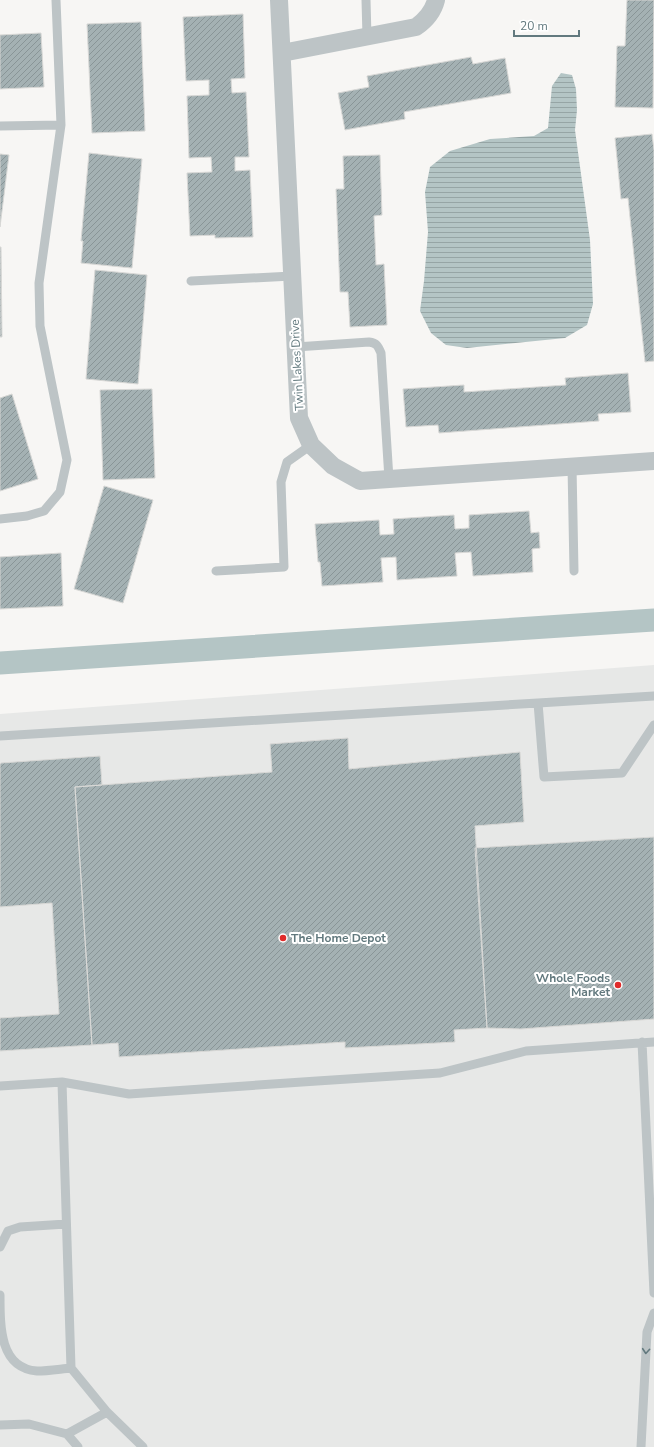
<svg xmlns="http://www.w3.org/2000/svg" width="654" height="1447" viewBox="0 0 654 1447" font-family="'Nunito Sans',sans-serif">
<style>
.built{fill:#e7e8e7}
.water{fill:url(#water-rules)}
.lines{fill:none;stroke-linecap:round;stroke-linejoin:round}
.canal{stroke:#b4c5c5;stroke-width:23}
.building{fill:url(#building-hatch);stroke:#d8d8d6}
.lane{stroke:#bdc4c6;stroke-width:9}
.street{stroke:#bdc4c6;stroke-width:18}
.oneway{stroke:#62797e}
.poi-dot{fill:#e02b2a;stroke:#fff;stroke-width:1.5}
.labels{text-anchor:middle;stroke-width:4;stroke-linejoin:round;paint-order:stroke}
.street-label{font-size:12px;fill:#62797e;stroke:#fff}
.poi-label{font-size:12px;font-weight:bold;fill:#62797e;stroke:#fff;text-anchor:start}
</style>
<defs>
<pattern id="water-rules" width="6" height="5" patternUnits="userSpaceOnUse"><rect width="6" height="5" fill="#b4c5c5"/><path d="M0 2.5h6" fill="none" stroke="#96a5a5"/></pattern>
<pattern id="building-hatch" width="6" height="6" patternUnits="userSpaceOnUse"><rect width="6" height="6" fill="#a4b1b3"/><path d="M-1 1l2-2M0 6l6-6M5 7l2-2" fill="none" stroke="#899597"/></pattern>
</defs>
<rect width="100%" height="100%" fill="#f7f6f4"/>
<path class="built" d="M 654,665 L 654,1447 L 0,1447 L 0,714 Z"/>
<path class="water" d="M 561,73 L 572,75 L 576,89 L 577,110 L 575,130 L 590,240 L 593,304 L 587,325 L 565,338 L 467,348 L 446,345 L 431,333 L 420,311 L 424,281 L 428,232 L 425,192 L 430,167 L 450,151 L 490,139 L 534,136 L 548,128 L 552,86 Z"/>
<g class="lines">
<path class="canal" d="M 0,663 L 654,620"/>
</g>
<path class="building" d="M 627,0 L 654,0 L 653,108 L 615,107 L 617,46 L 625,46 Z
M 243,14 L 245,78 L 231,79 L 232,93 L 246,92 L 249,157 L 235,157 L 235,171 L 250,170 L 253,237 L 215,238 L 215,235 L 190,236 L 187,173 L 212,172 L 211,157 L 189,158 L 187,96 L 209,95 L 209,80 L 186,81 L 183,17 Z
M 141,22 L 145,131 L 92,133 L 87,24 Z
M 41,33 L 44,87 L 0,89 L 0,35 Z
M 471,57 L 473,64 L 505,58 L 511,93 L 404,112 L 405,119 L 345,130 L 338,93 L 369,87 L 367,76 Z
M 652,134 L 654,150 L 654,361 L 645,362 L 628,198 L 621,199 L 615,138 Z
M 89,153 L 142,159 L 132,268 L 81,263 L 83,241 L 81,241 Z
M 0,154 L 9,155 L 0,227 Z
M 380,155 L 382,215 L 374,216 L 376,265 L 384,264 L 387,325 L 350,327 L 348,292 L 340,292 L 336,189 L 344,189 L 343,156 Z
M 0,247 L 1,247 L 2,337 L 0,337 Z
M 95,270 L 147,275 L 138,384 L 86,379 Z
M 628,373 L 631,412 L 598,414 L 599,421 L 439,433 L 438,425 L 406,427 L 403,389 L 464,385 L 464,392 L 566,385 L 565,378 Z
M 152,389 L 155,478 L 103,480 L 100,390 Z
M 12,394 L 38,479 L 0,491 L 0,398 Z
M 104,486 L 153,500 L 123,603 L 74,589 Z
M 529,511 L 531,533 L 539,532 L 540,548 L 532,549 L 533,572 L 473,576 L 471,552 L 455,553 L 457,576 L 397,580 L 396,557 L 381,558 L 383,582 L 322,586 L 320,562 L 318,562 L 315,524 L 379,520 L 380,535 L 394,534 L 393,519 L 454,515 L 455,529 L 469,528 L 469,515 Z
M 61,553 L 63,606 L 0,609 L 0,557 Z
M 348,738 L 349,769 L 520,752 L 524,822 L 475,826 L 487,1028 L 454,1030 L 455,1042 L 345,1048 L 345,1042 L 119,1057 L 118,1043 L 92,1045 L 75,787 L 272,772 L 270,744 Z
M 100,756 L 102,785 L 75,787 L 92,1045 L 0,1051 L 0,1018 L 59,1014 L 52,903 L 0,907 L 0,764 L 1,763 Z
M 654,837 L 654,1019 L 521,1029 L 487,1028 L 475,848 Z"/>
<g class="lines">
<path class="lane" d="M 366,0 L 367,37
M 0,126 L 61,125
M 191,281 L 292,276
M 296,347 L 369,342 C 377,343 378,346 381,353 L 389,479
M 572,466 L 574,571
M 0,519 L 27,516 L 44,511 L 60,492 L 67,460 L 40,326 L 39,283 L 61,125 L 56,0
M 216,571 L 284,567 L 281,482 L 287,462 L 311,445
M 654,696 L 538,703 L 544,777 L 622,773 L 654,725
M 0,736 L 538,703
M 642,1042 L 654,1293
M 62,1082 L 71,1368 L 107,1412 L 143,1447
M 0,1086 L 62,1082 L 129,1094 L 317,1081 L 440,1073 L 526,1051 L 654,1042
M 0,1247 L 8,1231 L 20,1227 L 66,1224
M 0,1295 C 0,1328 0,1368 37,1371 C 48,1371 60,1369 71,1368
M 0,1425 L 29,1424 L 67,1434 L 107,1412
M 67,1434 L 78,1447
M 641,1447 L 647,1332 L 654,1313"/>
<path class="street" d="M 279,0 L 299,418 L 311,445 L 333,466 L 360,481 L 654,461
M 282,53 L 416,27 C 426,20 433,12 436,0"/>
</g>
<defs><path id="oneway-chevron" d="M-2-3.5L2.5 0L-2 3.5" fill="none" stroke-width="1.6" stroke-linecap="round" stroke-linejoin="round"/></defs>
<use class="oneway" href="#oneway-chevron" transform="translate(646 1351) rotate(95)"/>
<g class="poi-dot">
<circle cx="283" cy="938" r="4"/>
<circle cx="618" cy="985" r="4"/>
</g>
<g class="labels">
<g class="street-label">
<text transform="translate(297 365) rotate(-93)" y="4">Twin Lakes Drive</text>
</g>
<g class="poi-label">
<text x="291" y="942">The Home Depot</text>
<text x="610" y="982" text-anchor="end">Whole Foods<tspan x="610" dy="14">Market</tspan></text>
</g>
</g>
<path d="M514 30v6h65v-6" fill="none" stroke="#62797e" stroke-width="2"/>
<text x="520" y="30" font-size="12" fill="#62797e" stroke="#ffffff" stroke-width="3" paint-order="stroke">20 m</text>
</svg>
